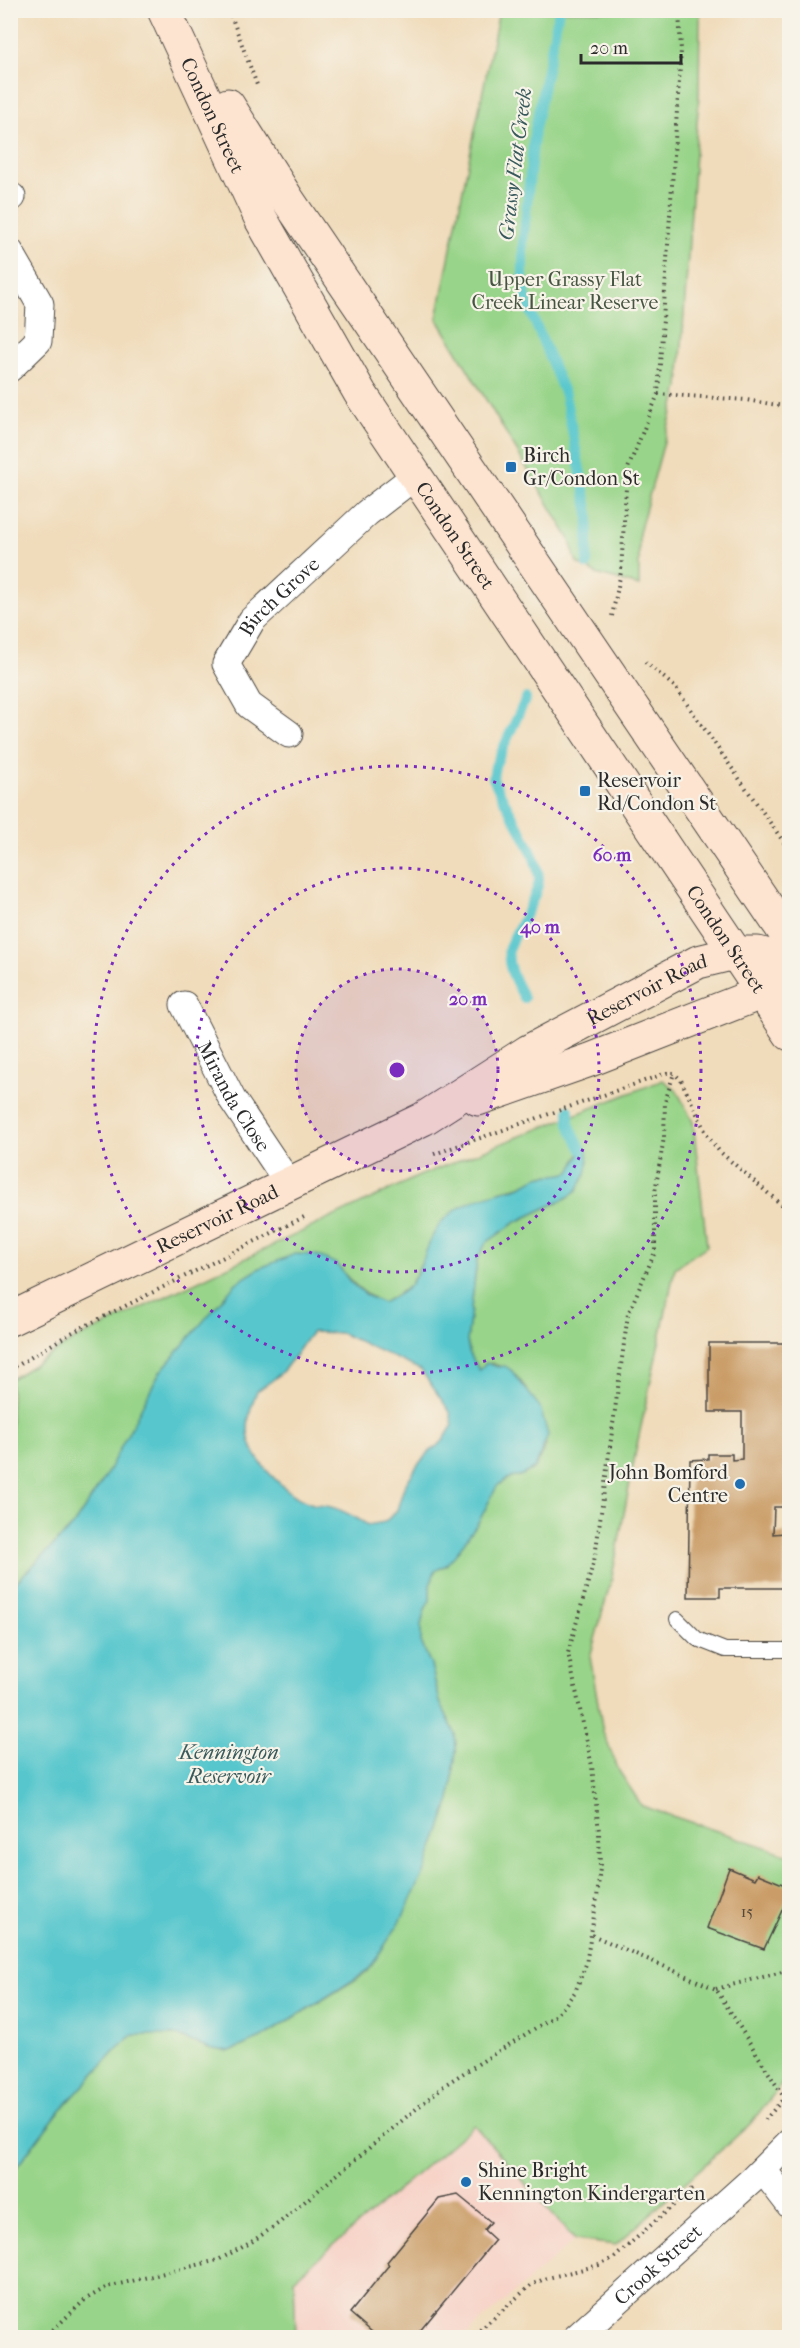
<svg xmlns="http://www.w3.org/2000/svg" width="800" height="2348" viewBox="0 0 800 2348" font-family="'IM FELL French Canon',serif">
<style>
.built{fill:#f7d1c6}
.green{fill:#98d489;stroke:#62805a;stroke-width:1.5}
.water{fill:#59c7cd;stroke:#42797c;stroke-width:1.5;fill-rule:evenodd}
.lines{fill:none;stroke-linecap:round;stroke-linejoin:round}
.stream{stroke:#59c7cd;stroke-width:10}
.building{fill:#ca9d68}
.lane-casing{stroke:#494540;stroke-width:16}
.street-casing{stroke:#494540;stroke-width:29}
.secondary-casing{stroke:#494540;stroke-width:35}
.path{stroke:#494540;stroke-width:4;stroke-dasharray:1.5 4.5;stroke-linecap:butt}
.lane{stroke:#fff;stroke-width:14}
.street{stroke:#fff;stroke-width:27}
.secondary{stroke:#fde4d0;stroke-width:33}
.ring{fill:none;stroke:#7b2cbf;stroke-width:3;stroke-dasharray:3 6}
.poi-dot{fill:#1f6fb2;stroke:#f7f3e8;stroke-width:2}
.labels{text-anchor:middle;stroke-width:4.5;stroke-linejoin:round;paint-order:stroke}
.number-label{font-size:16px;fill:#53483a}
.street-label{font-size:20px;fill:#2b2b2b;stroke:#f7f3e8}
.park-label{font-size:20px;fill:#465542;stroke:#f7f3e8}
.poi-label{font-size:20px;fill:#2b2b2b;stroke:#f7f3e8;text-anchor:start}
.water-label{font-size:21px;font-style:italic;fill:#395a5c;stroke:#f7f3e8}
.centre{fill:#7b2cbf;stroke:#f7f3e8;stroke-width:3}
.ring-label{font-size:18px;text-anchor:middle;font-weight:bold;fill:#7b2cbf;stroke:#f7f3e8;stroke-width:4.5;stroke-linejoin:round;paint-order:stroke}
</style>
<rect width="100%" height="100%" fill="#f7f3e8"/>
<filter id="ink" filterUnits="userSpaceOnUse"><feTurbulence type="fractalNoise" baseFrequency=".0167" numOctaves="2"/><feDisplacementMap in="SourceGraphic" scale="12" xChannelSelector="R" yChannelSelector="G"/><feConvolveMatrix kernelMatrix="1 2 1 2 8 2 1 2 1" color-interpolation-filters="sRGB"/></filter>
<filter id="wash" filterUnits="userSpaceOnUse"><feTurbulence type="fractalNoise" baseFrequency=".008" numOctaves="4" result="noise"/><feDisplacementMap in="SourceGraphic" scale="24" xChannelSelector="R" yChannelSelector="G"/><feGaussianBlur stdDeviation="1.35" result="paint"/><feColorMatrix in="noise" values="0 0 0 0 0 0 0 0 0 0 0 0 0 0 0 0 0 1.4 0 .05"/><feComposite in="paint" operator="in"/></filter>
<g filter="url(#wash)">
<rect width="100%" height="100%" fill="#f0dbba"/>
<path class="built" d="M 474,2125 L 575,2240 L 463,2337 L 296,2337 L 294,2279 Z"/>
<path class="green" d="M 499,11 L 700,11 L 699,94 L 679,387 L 639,533 L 639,586 L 597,574 L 577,563 L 569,538 L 437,318 Z
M 663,1080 L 677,1091 L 693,1122 L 707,1246 L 675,1268 L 637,1445 L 612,1577 L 590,1657 L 603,1732 L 619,1771 L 642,1806 L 789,1855 L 789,2075 L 750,2124 L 616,2245 L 575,2240 L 474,2125 L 294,2279 L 296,2337 L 11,2337 L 11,2174 L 58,2113 L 118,2048 L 133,2035 L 152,2034 L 175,2035 L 212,2049 L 230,2051 L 261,2038 L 368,1972 L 425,1871 L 450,1800 L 456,1750 L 455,1733 L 440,1702 L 431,1665 L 421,1642 L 421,1625 L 425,1609 L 430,1600 L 430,1585 L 435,1571 L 446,1565 L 479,1521 L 497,1486 L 507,1479 L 522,1475 L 535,1468 L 546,1445 L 526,1388 L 511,1370 L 491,1363 L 479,1370 L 469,1352 L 467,1341 L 477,1260 L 486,1243 L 516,1222 L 568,1197 L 577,1190 L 586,1174 L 578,1156 L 570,1172 L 560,1176 L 545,1175 L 520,1186 L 499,1191 L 421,1264 L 409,1287 L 383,1303 C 362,1293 350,1282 337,1264 L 104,1479 L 73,1526 L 11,1587 L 11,1379 L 72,1341 L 419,1176 Z"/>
<path class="water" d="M 582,1150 L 587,1150 L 588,1164 L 586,1174 L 577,1190 L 568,1197 L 516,1222 L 486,1243 L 477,1260 L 467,1341 L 469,1352 L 479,1370 L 486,1363 L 498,1367 L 505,1366 L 511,1370 L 540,1407 L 548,1435 L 535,1468 L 522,1475 L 507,1479 L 497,1486 L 479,1521 L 456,1554 L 446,1565 L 435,1571 L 430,1585 L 430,1600 L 425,1609 L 421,1625 L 421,1642 L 431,1665 L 440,1702 L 455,1733 L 456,1750 L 450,1800 L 425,1871 L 400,1922 L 368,1971 L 261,2038 L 230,2051 L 212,2049 L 175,2035 L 133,2035 L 118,2048 L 58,2113 L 11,2174 L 11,1587 L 73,1526 L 104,1479 L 160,1372 L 236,1283 L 260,1268 L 295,1254 L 316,1255 L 337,1264 L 351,1283 L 368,1296 L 383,1303 C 391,1298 404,1293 410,1285 C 426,1264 426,1235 447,1217 C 466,1199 494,1194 518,1187 C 527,1184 534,1177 543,1176 C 553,1174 560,1176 570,1172 ZM 312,1332 L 341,1333 L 421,1370 L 450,1412 L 453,1425 L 442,1442 L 428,1453 L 417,1466 L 404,1487 L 397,1510 L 385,1522 L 368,1525 C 356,1518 344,1510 331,1507 C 325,1505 318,1506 313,1504 C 296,1499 283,1487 271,1475 C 245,1447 242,1427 257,1391 C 269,1383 281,1375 289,1363 C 298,1353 303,1342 312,1332 Z"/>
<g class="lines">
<path class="stream" d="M 559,10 L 534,134 L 523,243 L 523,280 L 527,303 L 565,395 L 589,514 L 587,565
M 524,998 C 515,981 506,966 509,947 C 516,931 539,894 539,879 C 538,851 504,806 493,778 L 495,766 L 526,698
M 569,1110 L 569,1124 L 582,1150"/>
</g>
<g id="blocks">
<path class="building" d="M 709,1343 L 790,1343 L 790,1507 L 774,1507 L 773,1534 L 785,1533 L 784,1588 L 720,1588 L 720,1597 L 688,1597 L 690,1460 L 708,1459 L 708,1454 L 732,1454 L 732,1460 L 742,1459 L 742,1412 L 709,1412 Z
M 729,1868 L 755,1879 L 758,1874 L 790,1887 L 790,1893 L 764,1949 L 707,1928 Z
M 458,2195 L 491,2222 L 484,2230 L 495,2240 L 414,2338 L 379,2338 L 350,2313 L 389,2265 L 387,2262 L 439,2199 Z"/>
</g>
</g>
<g filter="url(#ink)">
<use href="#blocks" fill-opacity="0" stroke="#494540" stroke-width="1.5"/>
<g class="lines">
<defs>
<path id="lane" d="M 677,1619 L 697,1639 L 725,1650 L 790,1650"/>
<g id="street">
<path d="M 10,198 L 12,197"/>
<path d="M 10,252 L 40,304 L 38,341 L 10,368"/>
<path id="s1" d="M 289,734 L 249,705 L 226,664 L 252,620 L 367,513 L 415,476"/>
<path id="s2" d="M 184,1005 L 232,1099 L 289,1184"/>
<path d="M 763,2170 L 790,2205"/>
<path id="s3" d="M 576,2338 L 752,2180 L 790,2142"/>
</g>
<g id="secondary">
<path id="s4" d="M 164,10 L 261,219 L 360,393 L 790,1034"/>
<path d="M 228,105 L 288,200 L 790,940"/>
<path d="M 478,1099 L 590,1060 L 781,985"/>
<path id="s5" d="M 10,1319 L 423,1119 L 529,1051 L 698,962 L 735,953 L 758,953 L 790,962"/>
</g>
</defs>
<use href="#lane" class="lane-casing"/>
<use href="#street" class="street-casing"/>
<use href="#secondary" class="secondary-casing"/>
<path class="path" d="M 229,10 L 257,85
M 658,394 L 746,400 L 790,407
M 612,616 L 621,572 L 627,471 L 658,394 L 681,51 L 679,10
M 645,662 L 675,687 L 790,851
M 434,1154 L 667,1073 L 674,1073 L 681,1080 L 707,1135 L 719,1151 L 790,1212
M 10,1370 L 69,1334 L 306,1216
M 592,1935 L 716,1989 L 790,2107
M 716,1989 L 790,1970
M 765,2120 L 790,2091
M 44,2338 L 86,2299 L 107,2287 L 218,2260 L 250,2243 L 279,2223 L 446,2084 L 558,2014 L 575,1992 L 586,1964 L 597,1898 L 600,1868 L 599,1832 L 592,1766 L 568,1653 L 595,1557 L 628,1314 L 655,1252 L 655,1192 L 664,1137 L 665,1102 L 674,1073
M 471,2338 L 531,2285 L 544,2279 L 599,2265 L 615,2257 L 694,2187"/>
<use href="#lane" class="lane"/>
<use href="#street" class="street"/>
<use href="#secondary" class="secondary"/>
</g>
</g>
<circle cx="397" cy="1070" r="101" fill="#7b2cbf" fill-opacity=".12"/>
<g class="ring">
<circle cx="397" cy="1070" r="101"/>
<circle cx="397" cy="1070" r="202"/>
<circle cx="397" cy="1070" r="304"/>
</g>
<g class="poi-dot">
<rect x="505" y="461" width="12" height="12" rx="3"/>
<rect x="579" y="785" width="12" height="12" rx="3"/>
<circle cx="740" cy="1484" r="6"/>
<circle cx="466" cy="2182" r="6"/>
</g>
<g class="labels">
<g class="number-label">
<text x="747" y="1917">15</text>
</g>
<g class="street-label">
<text dy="7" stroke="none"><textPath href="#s4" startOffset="116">Condon Street</textPath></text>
<text dy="7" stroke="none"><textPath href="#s4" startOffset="602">Condon Street</textPath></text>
<text dy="7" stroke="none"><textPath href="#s1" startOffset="183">Birch Grove</textPath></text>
<text dy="7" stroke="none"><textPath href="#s4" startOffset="1088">Condon Street</textPath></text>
<text dy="7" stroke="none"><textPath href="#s5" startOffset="718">Reservoir Road</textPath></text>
<text dy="7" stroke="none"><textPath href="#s2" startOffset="104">Miranda Close</textPath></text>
<text dy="7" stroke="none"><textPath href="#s5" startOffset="230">Reservoir Road</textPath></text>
<text dy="7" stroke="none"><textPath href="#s3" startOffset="110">Crook Street</textPath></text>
</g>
<g class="park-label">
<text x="565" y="286">Upper Grassy Flat<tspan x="565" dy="23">Creek Linear Reserve</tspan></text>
</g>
<g class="poi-label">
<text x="523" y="462">Birch<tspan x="523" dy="23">Gr/Condon St</tspan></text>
<text x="597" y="787">Reservoir<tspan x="597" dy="23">Rd/Condon St</tspan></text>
<text x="728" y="1479" text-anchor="end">John Bomford<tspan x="728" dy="23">Centre</tspan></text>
<text x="478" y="2177">Shine Bright<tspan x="478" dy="23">Kennington Kindergarten</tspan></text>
</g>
<g class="water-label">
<text transform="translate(515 164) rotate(-83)" y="7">Grassy Flat Creek</text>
<text x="229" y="1759">Kennington<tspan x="229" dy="24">Reservoir</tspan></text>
</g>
</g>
<circle cx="397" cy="1070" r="9" class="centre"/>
<g class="ring-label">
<text x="612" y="861">60 m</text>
<text x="540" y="933">40 m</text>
<text x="468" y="1005">20 m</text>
</g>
<rect width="800" height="2348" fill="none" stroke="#f7f3e8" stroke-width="36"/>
<path d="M581 54v9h100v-9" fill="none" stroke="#2b2b2b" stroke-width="3"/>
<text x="590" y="54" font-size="18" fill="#2b2b2b" stroke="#f7f3e8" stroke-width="4.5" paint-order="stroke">20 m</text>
</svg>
